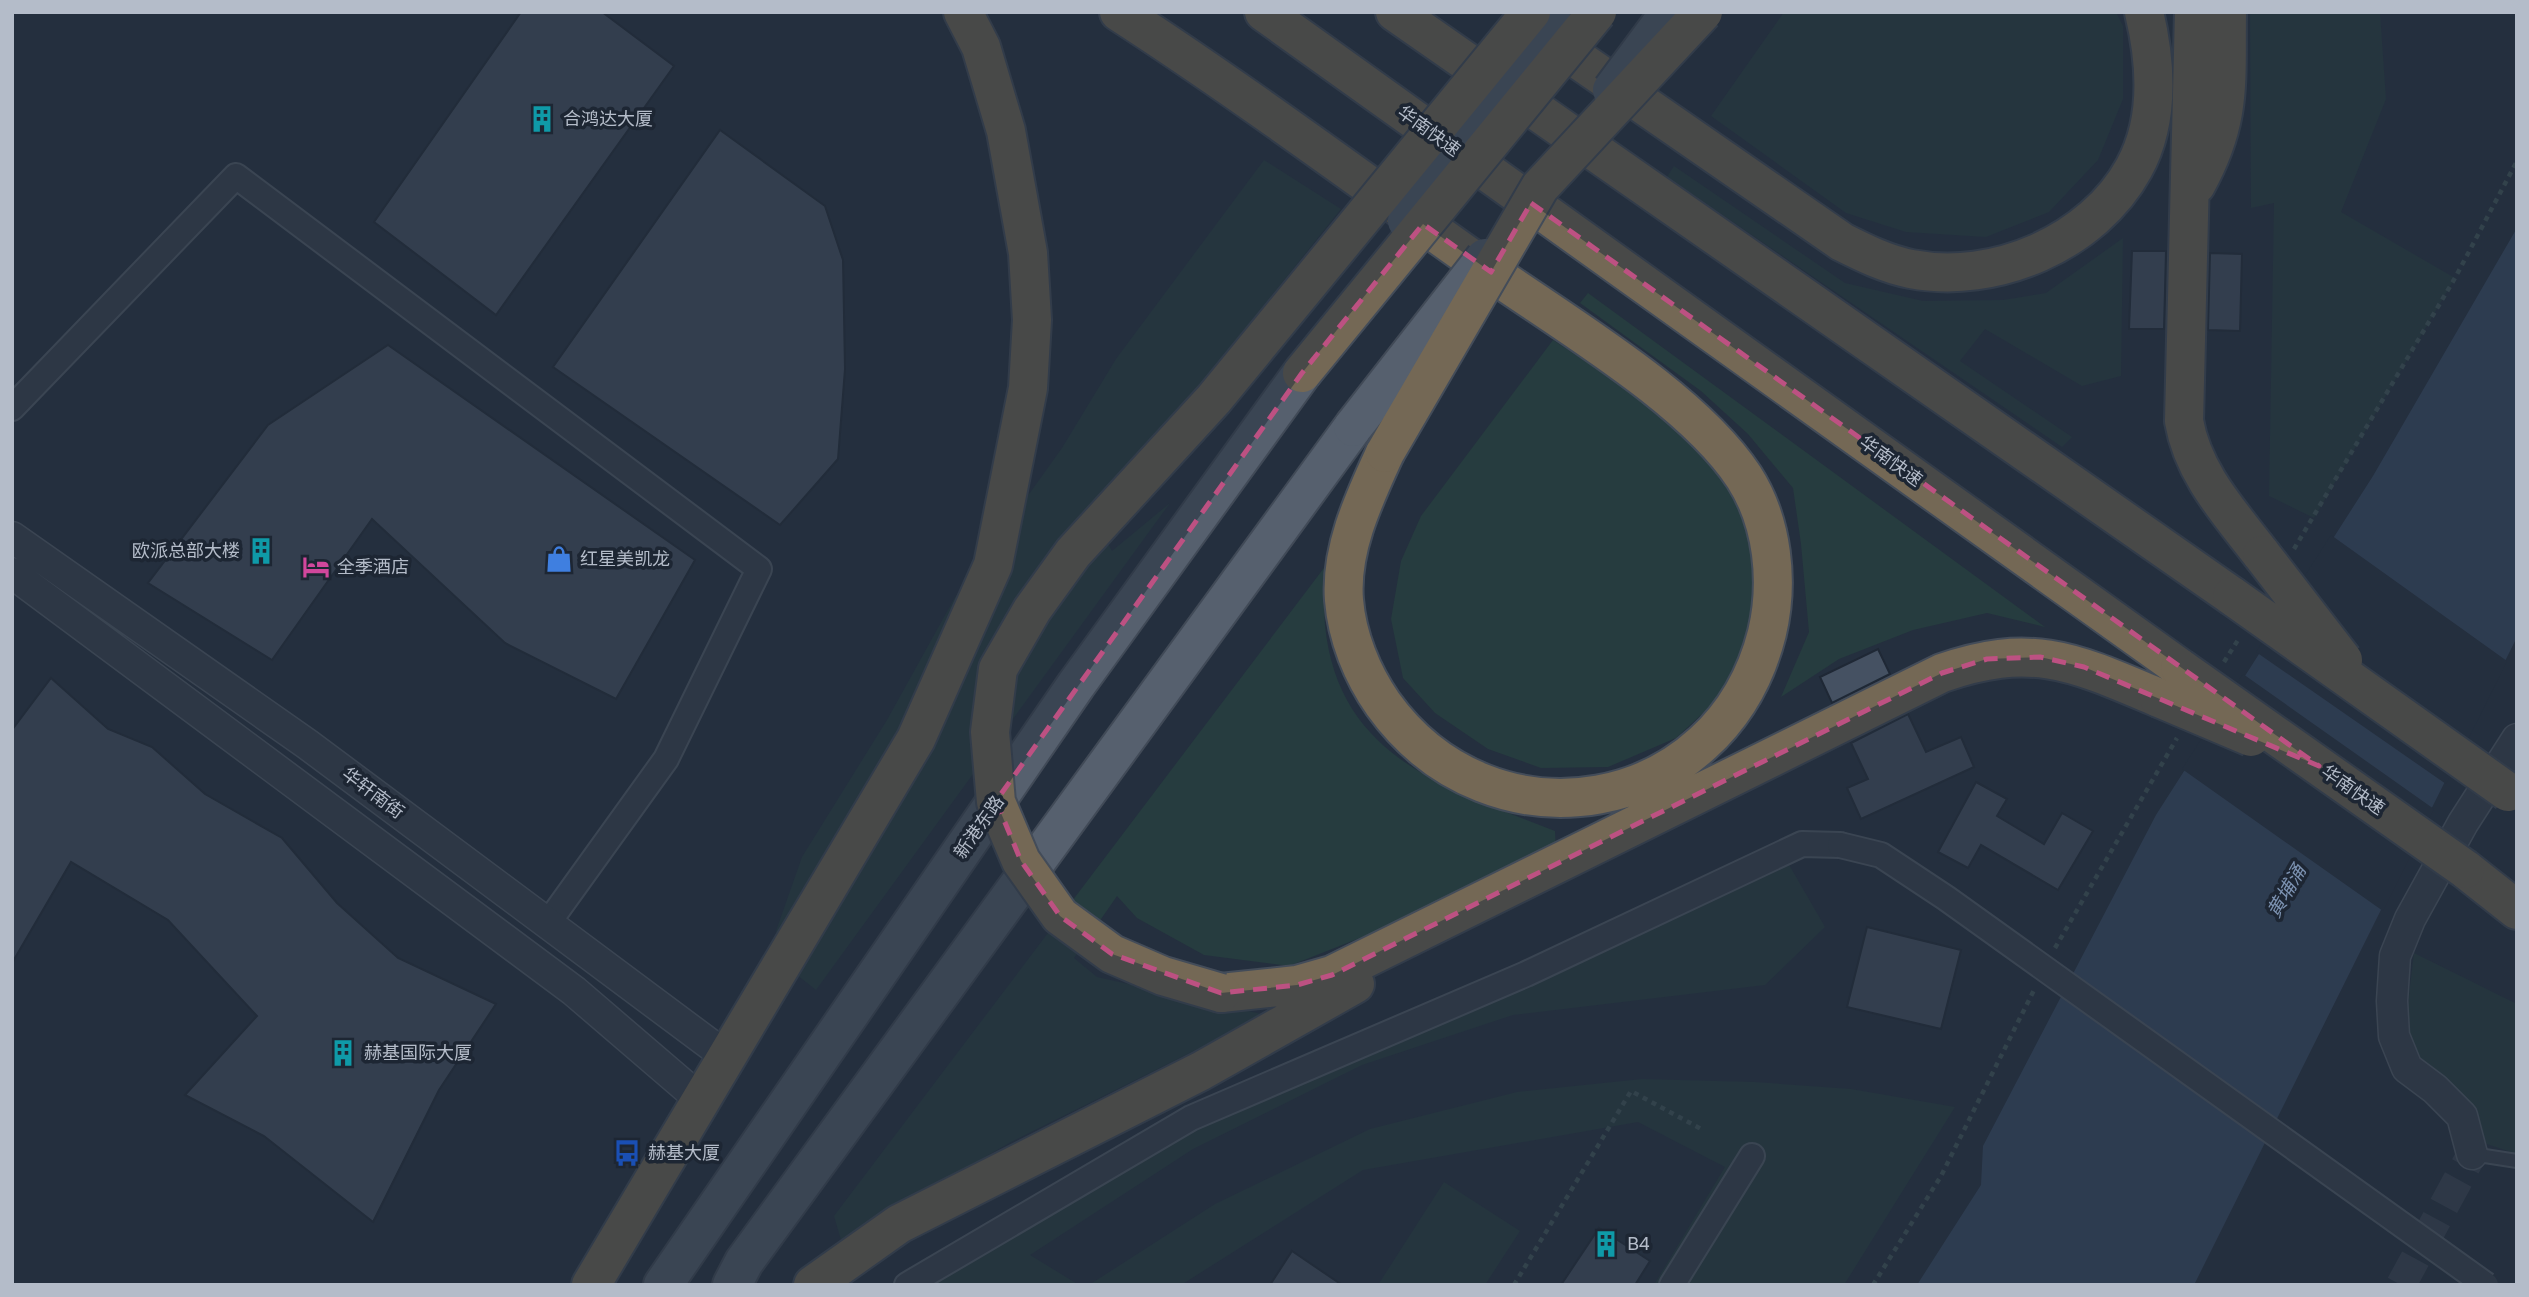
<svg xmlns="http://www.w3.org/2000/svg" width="2529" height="1297" viewBox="0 0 2529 1297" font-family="'Golos Text','Noto Sans SC',sans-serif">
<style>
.green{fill:#263c3f}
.water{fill:#394c67}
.pier{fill:#242f3e}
.building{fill:#455162;stroke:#1f2835;stroke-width:2}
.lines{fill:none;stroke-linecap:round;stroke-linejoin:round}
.tertiary-tunnel{stroke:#3a4453;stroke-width:30;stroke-dasharray:30 15;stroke-linecap:butt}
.service-casing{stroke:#565f6c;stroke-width:16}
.minor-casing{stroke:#565f6c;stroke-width:28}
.tertiary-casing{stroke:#565f6c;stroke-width:33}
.primary-casing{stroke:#414a57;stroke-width:42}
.motorway-casing{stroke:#434c59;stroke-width:42}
.path{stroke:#44595c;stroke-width:4.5;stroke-dasharray:5 5;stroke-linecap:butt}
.service{stroke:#38414e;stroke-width:12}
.minor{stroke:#38414e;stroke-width:24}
.tertiary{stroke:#38414e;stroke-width:30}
.primary{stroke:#56606e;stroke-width:38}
.motorway{stroke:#746855;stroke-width:38}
.minor-bridge-casing{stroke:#565f6c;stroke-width:28;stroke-linecap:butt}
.primary-bridge-casing{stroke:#414a57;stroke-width:42;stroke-linecap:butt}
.motorway-bridge-casing{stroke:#434c59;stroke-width:42;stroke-linecap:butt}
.minor-bridge{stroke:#38414e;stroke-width:24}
.primary-bridge{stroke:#56606e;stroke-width:38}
.motorway-bridge{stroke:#746855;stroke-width:38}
.marked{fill:none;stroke:#bd5182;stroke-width:5;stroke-dasharray:14 9;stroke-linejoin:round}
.labels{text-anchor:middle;stroke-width:7;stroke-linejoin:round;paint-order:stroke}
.poi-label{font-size:18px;fill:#b4bcc9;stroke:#1d2633;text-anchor:start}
.street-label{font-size:18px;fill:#b4bcc9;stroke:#1d2633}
.water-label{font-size:19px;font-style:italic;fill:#7c92b1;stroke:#1d2633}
</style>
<rect width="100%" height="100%" fill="#242f3e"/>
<path class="green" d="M 1784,12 L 2116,12 L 2123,26 L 2123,99 L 2098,160 L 2049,212 L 1986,237 L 1906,232 L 1846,213 L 1711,116 Z
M 2250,12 L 2380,12 L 2386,99 L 2341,212 L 2455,278 L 2314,518 L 2269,496 L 2274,203 L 2251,208 Z
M 1264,160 L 1341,209 L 1094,518 L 1112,551 L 1170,503 L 816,990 L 792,971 L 776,931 L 802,857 L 887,720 L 954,599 L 1062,448 L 1116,359 Z
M 1674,166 L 1845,283 L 1923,301 L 2003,300 L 2046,293 L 2123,238 L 2121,376 L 2082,386 L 1985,329 L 1960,361 L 2072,437 L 2062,447 L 1667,177 Z
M 1588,293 L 2045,627 L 1987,613 L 1913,630 L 1839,659 L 1781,697 L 1809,632 L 1801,544 L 1793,488 L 1748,434 L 1701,391 L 1580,303 Z
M 1553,340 L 1631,391 L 1676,428 L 1709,461 L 1734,498 L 1751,540 L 1754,604 L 1749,638 L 1715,702 L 1676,738 L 1608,767 L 1541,768 L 1488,749 L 1435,713 L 1403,678 L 1391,619 L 1401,561 L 1421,516 Z
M 1333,556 C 1330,577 1323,603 1325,625 C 1338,759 1449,789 1555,831 L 1556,853 L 1423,913 L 1289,966 L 1204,955 L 1137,918 L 1117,896 L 1074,958 L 1097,977 L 1266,1015 L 1011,1142 L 841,1240 L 834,1216 Z
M 1788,863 L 1825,927 L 1765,985 L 1513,1015 L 1362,1065 L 1193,1149 L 1030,1255 L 1079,1285 L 919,1285 L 1216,1116 Z
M 2414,953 L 2517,1004 L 2517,1154 L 2481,1142 L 2403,1044 Z
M 1642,1079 L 1755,1082 L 1851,1089 L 1955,1107 L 1844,1285 L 1654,1285 L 1725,1167 L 1638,1122 L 1363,1170 L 1181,1285 L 1089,1285 L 1215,1204 L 1370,1129 L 1517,1092 Z
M 1444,1182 L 1520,1231 L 1485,1285 L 1378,1285 Z"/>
<path class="water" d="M 2517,228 L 2517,637 L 2194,1285 L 1917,1285 L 1981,1185 L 1983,1146 L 2156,815 L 2373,476 Z"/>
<path class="pier" d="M 2331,535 L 2507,661 L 2446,784 L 2256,652 Z
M 2243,674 L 2434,809 L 2383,911 L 2182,769 Z"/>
<path class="building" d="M 521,12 L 602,12 L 674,66 L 496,315 L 374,222 Z
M 720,130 L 825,206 L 843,260 L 845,369 L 838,459 L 780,525 L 553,367 Z
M 2132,251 L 2166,251 L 2164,329 L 2129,329 Z
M 2210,253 L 2242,254 L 2240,331 L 2208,330 Z
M 388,345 L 695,560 L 616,699 L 505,643 L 372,519 L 272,660 L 148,583 L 268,425 Z
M 1878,649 L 1890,674 L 1832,703 L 1820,677 Z
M 51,678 L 108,729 L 152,747 L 205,794 L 282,838 L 337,903 L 398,958 L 496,1004 L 439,1090 L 373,1222 L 264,1136 L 185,1095 L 257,1016 L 168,920 L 71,862 L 12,963 L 12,730 Z
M 1908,714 L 1926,752 L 1961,737 L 1974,767 L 1861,819 L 1847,788 L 1868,779 L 1851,743 Z
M 1976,782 L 2007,799 L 1997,816 L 2044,844 L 2062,813 L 2093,831 L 2058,890 L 1981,845 L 1968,868 L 1938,852 Z
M 1867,927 L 1961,950 L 1941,1029 L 1847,1007 Z
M 1599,1228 L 1650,1261 L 1635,1285 L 1561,1285 Z
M 1292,1251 L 1342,1285 L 1270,1285 Z"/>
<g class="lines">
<path class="tertiary-tunnel" d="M 2401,1285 L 2472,1154"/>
<defs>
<path id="service" d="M 2472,1154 L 2517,1161"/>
<path id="minor" d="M 12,408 L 236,176 L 759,569 L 666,759 L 548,923
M 907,1285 L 1191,1118 L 1526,974 L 1802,844 L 1840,845
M 1672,1285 L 1752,1156"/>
<path id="tertiary" d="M 12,537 L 307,744 L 727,1057
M 12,573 L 574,991 L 701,1100
M 2472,1154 L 2462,1116 L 2435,1089 L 2407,1068 L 2394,1036 L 2392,1001 L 2395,956 L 2410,919 L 2463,823 L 2517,739"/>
<path id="primary" d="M 663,1285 L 1076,685 L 1302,373
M 732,1285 L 744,1262 L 1353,427"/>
<path id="motorway" d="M 1119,12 C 1244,93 1363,182 1485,268 C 1563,323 1692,398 1744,477 C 1773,522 1779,582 1767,633 C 1721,817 1492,856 1383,704 C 1362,674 1347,637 1344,600 C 1340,549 1364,499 1385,453
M 1264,12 L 2180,668
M 1395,12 L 2232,596
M 2194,12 L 2184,421 C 2193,474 2230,513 2262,555
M 1537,31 L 1842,242 C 1864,253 1886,264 1911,269 C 1995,285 2093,243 2134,168 C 2160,121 2156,62 2144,12
M 2196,185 C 2232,120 2226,84 2227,12
M 2465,869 L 2517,910
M 1221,993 L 1297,985 L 1332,975 L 1942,673 C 2033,641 2076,663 2159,698
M 591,1285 L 916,739 L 993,565 L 1028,388 L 1032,320 L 1028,253 L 1006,131 L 981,47 L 963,12
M 813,1285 L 899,1224 L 1201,1071 L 1355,984"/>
</defs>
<use href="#service" class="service-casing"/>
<use href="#minor" class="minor-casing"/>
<use href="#tertiary" class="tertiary-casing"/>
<use href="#primary" class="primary-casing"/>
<use href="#motorway" class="motorway-casing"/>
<path class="path" d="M 2294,549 L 2455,278 L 2517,161
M 2224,662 L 2238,640
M 2055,948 L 2177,738
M 1514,1285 L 1631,1091 L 1703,1130
M 1873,1285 L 1941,1176 L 2034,990"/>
<use href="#service" class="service"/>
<use href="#minor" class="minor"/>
<use href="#tertiary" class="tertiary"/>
<use href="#primary" class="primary"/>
<use href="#motorway" class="motorway"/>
<defs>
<path id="minor-bridge" d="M 1840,845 L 1881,855 L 1946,898 L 2486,1285"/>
<path id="primary-bridge" d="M 1612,90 L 1670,12
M 1407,221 L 1551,12
M 1353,427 L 1485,258"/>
<path id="motorway-bridge" d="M 1302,373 L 1597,12
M 1385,453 L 1540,187 L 1703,12
M 2262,555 L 2343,660
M 2232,596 L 2508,792
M 2180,668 L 2465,869
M 2159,698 L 2251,737
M 1221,993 L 1163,976 L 1112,954 L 1060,916 L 1021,861 L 996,802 L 990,732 L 998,669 L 1032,610 L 1073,553 L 1214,399 L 1531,12"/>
</defs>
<use href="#minor-bridge" class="minor-bridge-casing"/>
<use href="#primary-bridge" class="primary-bridge-casing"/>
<use href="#motorway-bridge" class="motorway-bridge-casing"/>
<use href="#minor-bridge" class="minor-bridge"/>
<use href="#primary-bridge" class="primary-bridge"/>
<use href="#motorway-bridge" class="motorway-bridge"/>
</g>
<path d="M0 0H2529V1297H0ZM 1531,203 L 2319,766 L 2084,667 L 2040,657 L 1987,659 L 1942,673 L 1332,975 L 1297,985 L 1221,993 L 1112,954 L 1060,916 L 1021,861 L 996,801 L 1302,373 L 1423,224 L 1491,272 Z" fill="#242f3e" fill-opacity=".55" fill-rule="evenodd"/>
<path class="marked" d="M 1531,203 L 2319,766 L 2084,667 L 2040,657 L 1987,659 L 1942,673 L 1332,975 L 1297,985 L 1221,993 L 1112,954 L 1060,916 L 1021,861 L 996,801 L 1302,373 L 1423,224 L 1491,272 Z"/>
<defs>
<symbol id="building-bare" viewBox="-9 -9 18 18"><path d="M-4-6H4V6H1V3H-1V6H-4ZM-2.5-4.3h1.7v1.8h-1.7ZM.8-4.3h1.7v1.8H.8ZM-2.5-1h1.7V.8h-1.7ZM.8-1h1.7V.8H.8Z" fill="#0f9aa8" stroke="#1d2633" stroke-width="2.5" paint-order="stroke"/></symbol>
<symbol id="shop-bare" viewBox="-9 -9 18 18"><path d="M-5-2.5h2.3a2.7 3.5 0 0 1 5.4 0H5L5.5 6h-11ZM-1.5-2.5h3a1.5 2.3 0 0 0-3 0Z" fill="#3f7fe0" stroke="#1d2633" stroke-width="2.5" paint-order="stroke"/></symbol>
<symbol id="hotel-bare" viewBox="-9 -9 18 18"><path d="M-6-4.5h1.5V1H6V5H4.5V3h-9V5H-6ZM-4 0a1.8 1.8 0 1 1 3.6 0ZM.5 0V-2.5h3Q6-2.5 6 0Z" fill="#d1479c" stroke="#1d2633" stroke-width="2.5" paint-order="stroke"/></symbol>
<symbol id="bus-bare" viewBox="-9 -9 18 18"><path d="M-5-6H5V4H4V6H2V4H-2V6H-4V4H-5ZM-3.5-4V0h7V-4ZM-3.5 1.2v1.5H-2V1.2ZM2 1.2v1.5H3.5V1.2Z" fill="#1a4fb4" stroke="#1d2633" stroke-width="2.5" paint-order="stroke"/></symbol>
</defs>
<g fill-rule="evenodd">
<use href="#building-bare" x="523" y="100" width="38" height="38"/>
<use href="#building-bare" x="242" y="532" width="38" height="38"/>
<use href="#shop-bare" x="540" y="540" width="38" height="38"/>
<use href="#hotel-bare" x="297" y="548" width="38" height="38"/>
<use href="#building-bare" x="324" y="1034" width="38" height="38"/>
<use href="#bus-bare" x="608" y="1134" width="38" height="38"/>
<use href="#building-bare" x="1587" y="1225" width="38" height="38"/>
</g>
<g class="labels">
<g class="poi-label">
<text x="563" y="125">合鸿达大厦</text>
<text x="240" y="557" text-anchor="end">欧派总部大楼</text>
<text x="580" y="565">红星美凯龙</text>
<text x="337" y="573">全季酒店</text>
<text x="364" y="1059">赫基国际大厦</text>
<text x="648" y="1159">赫基大厦</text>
<text x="1627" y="1250">B4</text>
</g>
<g class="street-label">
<text transform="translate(1429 131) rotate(36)" y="6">华南快速</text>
<text transform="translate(1891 461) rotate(36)" y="6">华南快速</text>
<text transform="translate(2353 790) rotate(35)" y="6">华南快速</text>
<text transform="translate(373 793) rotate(37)" y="6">华轩南街</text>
<text transform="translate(979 827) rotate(-55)" y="6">新港东路</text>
</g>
<g class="water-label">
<text transform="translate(2286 891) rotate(-60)" y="7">黄埔涌</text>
</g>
</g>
<rect width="2529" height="1297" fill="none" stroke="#b4bcc9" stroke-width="28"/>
</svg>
